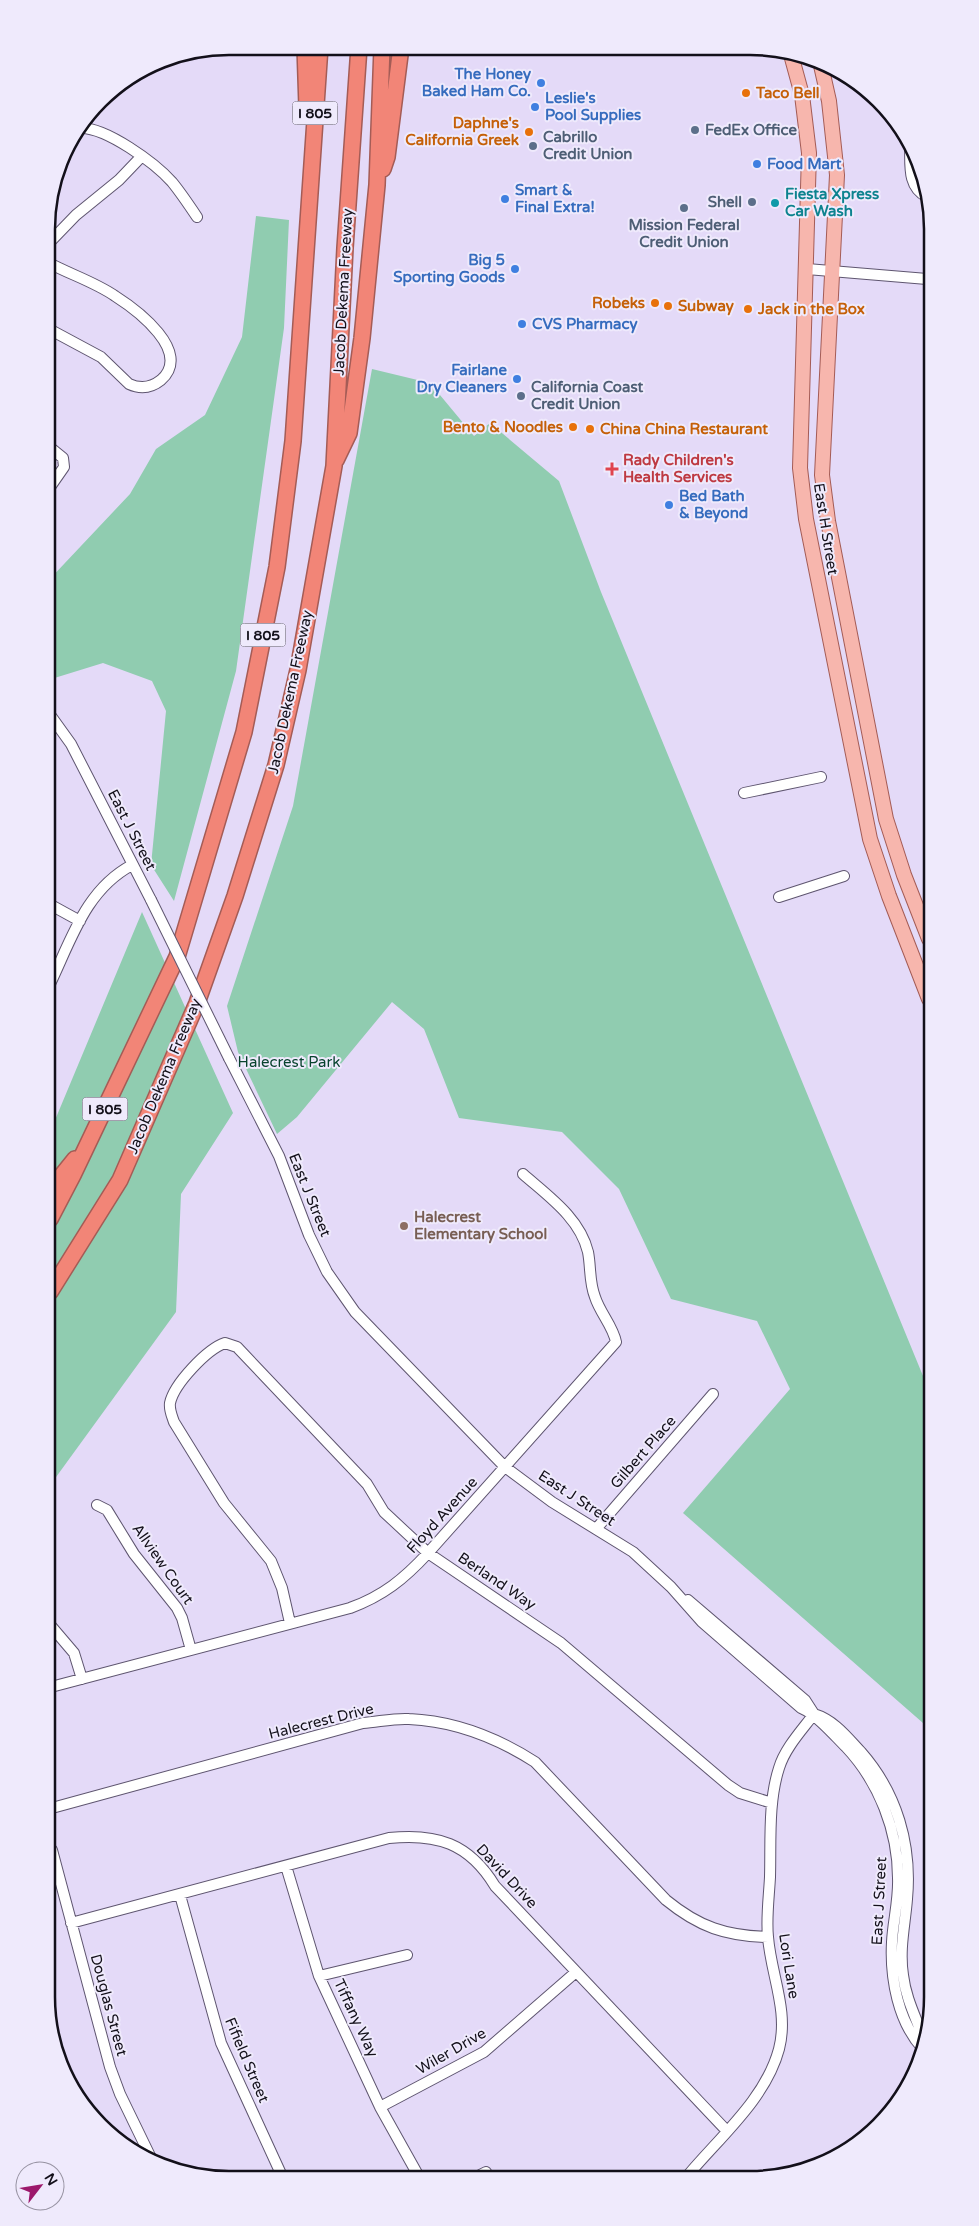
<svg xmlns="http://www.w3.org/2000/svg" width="979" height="2226" viewBox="0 0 979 2226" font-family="'Varela Round',sans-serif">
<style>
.green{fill:#90ccb0}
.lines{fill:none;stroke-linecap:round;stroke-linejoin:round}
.minor-casing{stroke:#5e556f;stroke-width:12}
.major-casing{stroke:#a45c56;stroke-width:16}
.highway-casing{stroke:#a45c56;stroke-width:18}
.minor{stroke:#fff;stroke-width:10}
.major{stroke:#f7b6ad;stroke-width:14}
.highway{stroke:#f28577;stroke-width:15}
.minor-bridge-casing{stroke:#5e556f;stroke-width:12;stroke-linecap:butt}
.minor-bridge{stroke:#fff;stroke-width:10}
.shop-dot{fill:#3f7fe0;stroke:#efeafc;stroke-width:2}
.food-dot{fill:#e8710a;stroke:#efeafc;stroke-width:2}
.service-dot{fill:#5c6f8a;stroke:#efeafc;stroke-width:2}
.culture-dot{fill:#0f9aa8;stroke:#efeafc;stroke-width:2}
.health-dot{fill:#e0444e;stroke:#efeafc;stroke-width:2}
.education-dot{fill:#8d6e63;stroke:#efeafc;stroke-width:2}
.labels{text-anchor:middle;stroke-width:4;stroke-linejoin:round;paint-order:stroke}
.shield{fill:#efeafc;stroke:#55515e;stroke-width:1}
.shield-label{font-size:14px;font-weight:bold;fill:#13101a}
.shop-label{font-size:15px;font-weight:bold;fill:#366cbe;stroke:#efeafc;text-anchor:start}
.food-label{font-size:15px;font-weight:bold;fill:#c56008;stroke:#efeafc;text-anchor:start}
.service-label{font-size:15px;font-weight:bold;fill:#4e5e75;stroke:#efeafc;text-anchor:start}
.culture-label{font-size:15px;font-weight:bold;fill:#0d838f;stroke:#efeafc;text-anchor:start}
.street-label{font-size:15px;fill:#13101a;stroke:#efeafc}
.health-label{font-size:15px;font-weight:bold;fill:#be3a42;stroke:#efeafc;text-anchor:start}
.park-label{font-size:15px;fill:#08432e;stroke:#efeafc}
.education-label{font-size:15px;font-weight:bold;fill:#785e54;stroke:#efeafc;text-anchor:start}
.rim{fill:none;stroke:#13101a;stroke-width:2.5}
</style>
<rect width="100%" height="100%" fill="#e4daf8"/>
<path class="green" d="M 256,216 L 289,220 L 284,328 L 236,671 L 174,901 L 151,865 L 166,711 L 152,681 L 103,663 L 48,680 L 48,581 L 130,494 L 156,449 L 205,415 L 242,337 Z
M 372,369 L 430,383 L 474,436 L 490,423 L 559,481 L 601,592 L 930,1393 L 931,1730 L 683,1513 L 790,1389 L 757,1321 L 671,1299 L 619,1189 L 562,1132 L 459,1118 L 424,1029 L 392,1002 L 297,1117 L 277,1134 L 238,1052 L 227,1006 L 293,806 Z
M 142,912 L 233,1113 L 181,1194 L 176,1312 L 51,1484 L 50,1132 Z"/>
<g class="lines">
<defs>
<path id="minor" d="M 80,128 C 106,127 155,163 172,182 C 181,193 189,205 197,217
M 910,143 C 911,162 906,187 927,197
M 47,245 L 76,215 L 119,180 L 141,157
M 47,262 C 69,274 95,282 115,296 C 137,310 193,352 161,380 C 151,388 140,389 129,384 L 101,357 L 47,328
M 807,269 L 927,279
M 47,445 L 63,458 L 64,467 L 48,490
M 48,712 L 71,744 L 151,900
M 744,793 L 821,777
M 779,897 L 844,876
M 49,904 L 80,921
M 49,986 C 71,941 85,890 132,865
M 229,1058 L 279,1156 L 309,1235 L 327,1272 L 355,1312 L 505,1467 L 552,1502 L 633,1552 L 671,1587 L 702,1622 L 801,1708 C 817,1715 833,1734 846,1747 C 879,1782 898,1831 898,1878 C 899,1900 893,1921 892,1942 C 890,1978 898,2022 923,2049
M 97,1505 L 107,1510 L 134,1554 L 177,1608 L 182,1618 L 191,1650
M 596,1529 L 713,1394
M 688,1600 L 805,1700 L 814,1714 C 834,1720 847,1737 861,1752 C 897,1793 912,1845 907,1899 C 905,1925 899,1949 903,1975 C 906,2000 917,2019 925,2043
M 290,1623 L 282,1588 L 271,1561 L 224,1503 L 174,1422 C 172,1416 169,1410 170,1403 C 174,1384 207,1349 225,1343 L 237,1347 L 367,1484 L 384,1512 L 428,1553 L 561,1643 L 728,1785 L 740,1793 L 772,1803
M 51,1626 L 74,1653 L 82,1679
M 51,1687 L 350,1608 C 383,1596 404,1579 428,1553 L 616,1342 C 613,1326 600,1313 595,1297 C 589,1282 591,1267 588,1252 C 580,1218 548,1196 523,1174
M 52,1808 L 363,1723 C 378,1722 394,1718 409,1719 C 456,1721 496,1737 535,1762 L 666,1900 C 699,1927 726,1936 768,1937
M 52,1850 L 110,2067 L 120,2094 L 153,2162
M 286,1866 L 319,1976 L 380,2107 L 418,2175
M 180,1895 L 221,2043 L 282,2176
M 71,1923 L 389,1838 C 436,1833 469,1843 495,1886 L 726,2130
M 319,1976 L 407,1955
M 380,2107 L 484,2052 L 576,1972
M 689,2174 C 721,2136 766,2098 779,2049 C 789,2011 771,1975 768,1937 C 766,1918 769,1897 770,1877 C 771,1842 768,1802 779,1768 C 785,1748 802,1730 814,1714
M 480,2175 L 486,2172"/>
<path id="major" d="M 790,51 L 802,95 L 809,153 L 800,468 L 806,519 L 870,839 L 889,896 L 929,999
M 820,61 L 829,101 L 837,175 L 822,475 L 828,521 L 886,819 L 904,875 L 929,939"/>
<path id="highway" d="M 305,47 L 307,108
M 383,169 L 387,157 L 401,47
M 336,460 L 349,433 L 362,338 L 377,185 L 382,47
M 50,1190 L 75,1159
M 50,1219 L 73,1175 L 177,957 L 244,732 L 277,567 L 293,441 L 320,47
M 50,1292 L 120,1180 L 197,1003 L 235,896 L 276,765 L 298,670 L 334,466 L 345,248 L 359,47"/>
</defs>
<use href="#minor" class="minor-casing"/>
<use href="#major" class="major-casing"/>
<use href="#highway" class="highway-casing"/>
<use href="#minor" class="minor"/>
<use href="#major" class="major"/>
<use href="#highway" class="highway"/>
<defs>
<path id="minor-bridge" d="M 151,900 L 229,1058"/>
</defs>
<use href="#minor-bridge" class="minor-bridge-casing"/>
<use href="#minor-bridge" class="minor-bridge"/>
</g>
<g class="shop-dot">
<circle cx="541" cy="83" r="5"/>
<circle cx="535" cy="107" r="5"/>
<circle cx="757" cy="164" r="5"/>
<circle cx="505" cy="199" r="5"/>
<circle cx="515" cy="269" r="5"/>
<circle cx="522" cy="324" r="5"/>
<circle cx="517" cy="379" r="5"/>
<circle cx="669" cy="505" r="5"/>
</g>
<g class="food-dot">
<circle cx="746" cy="93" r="5"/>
<circle cx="529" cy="132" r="5"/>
<circle cx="655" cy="303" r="5"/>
<circle cx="668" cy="306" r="5"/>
<circle cx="748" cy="309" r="5"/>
<circle cx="573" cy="427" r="5"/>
<circle cx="590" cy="429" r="5"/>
</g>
<g class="service-dot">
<circle cx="695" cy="130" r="5"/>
<circle cx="533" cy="146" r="5"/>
<circle cx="752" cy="202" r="5"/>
<circle cx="684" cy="208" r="5"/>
<circle cx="521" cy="396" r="5"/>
</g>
<circle class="culture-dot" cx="775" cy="203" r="5"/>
<path class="health-dot" d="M609.5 461.5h5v5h5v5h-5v5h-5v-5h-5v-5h5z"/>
<circle class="education-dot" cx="404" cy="1226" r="5"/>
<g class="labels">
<g class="shield">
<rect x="292.5" y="101.5" width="45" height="23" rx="4"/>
<rect x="240.5" y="623.5" width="45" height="23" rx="4"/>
<rect x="82.5" y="1097.5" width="45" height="23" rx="4"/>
</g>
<g class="shield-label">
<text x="315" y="118">I 805</text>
<text x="263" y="640">I 805</text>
<text x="105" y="1114">I 805</text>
</g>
<g class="shop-label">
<text x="531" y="79" text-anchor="end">The Honey<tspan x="531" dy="17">Baked Ham Co.</tspan></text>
<text x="545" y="103">Leslie's<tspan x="545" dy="17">Pool Supplies</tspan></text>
<text x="767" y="169">Food Mart</text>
<text x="515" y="195">Smart &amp;<tspan x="515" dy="17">Final Extra!</tspan></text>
<text x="505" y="265" text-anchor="end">Big 5<tspan x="505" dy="17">Sporting Goods</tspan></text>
<text x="532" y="329">CVS Pharmacy</text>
<text x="507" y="375" text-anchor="end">Fairlane<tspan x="507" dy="17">Dry Cleaners</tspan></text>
<text x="679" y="501">Bed Bath<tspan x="679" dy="17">&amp; Beyond</tspan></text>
</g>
<g class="food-label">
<text x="756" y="98">Taco Bell</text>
<text x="519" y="128" text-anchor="end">Daphne's<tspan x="519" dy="17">California Greek</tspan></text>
<text x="645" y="308" text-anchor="end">Robeks</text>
<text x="678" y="311">Subway</text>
<text x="758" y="314">Jack in the Box</text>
<text x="563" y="432" text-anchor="end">Bento &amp; Noodles</text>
<text x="600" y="434">China China Restaurant</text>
</g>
<g class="service-label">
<text x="705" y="135">FedEx Office</text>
<text x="543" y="142">Cabrillo<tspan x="543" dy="17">Credit Union</tspan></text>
<text x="742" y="207" text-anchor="end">Shell</text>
<text x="684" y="230" text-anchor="middle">Mission Federal<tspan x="684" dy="17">Credit Union</tspan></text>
<text x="531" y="392">California Coast<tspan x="531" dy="17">Credit Union</tspan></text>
</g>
<g class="culture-label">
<text x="785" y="199">Fiesta Xpress<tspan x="785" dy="17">Car Wash</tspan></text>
</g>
<g class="street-label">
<text transform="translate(343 292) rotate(-87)" y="5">Jacob Dekema Freeway</text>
<text transform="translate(826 529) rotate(81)" y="5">East H Street</text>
<text transform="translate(290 692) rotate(-78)" y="5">Jacob Dekema Freeway</text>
<text transform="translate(132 830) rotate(63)" y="5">East J Street</text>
<text transform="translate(164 1076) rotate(-67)" y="5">Jacob Dekema Freeway</text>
<text transform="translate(310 1195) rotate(68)" y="5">East J Street</text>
<text transform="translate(643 1452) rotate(-49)" y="5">Gilbert Place</text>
<text transform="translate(577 1498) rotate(33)" y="5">East J Street</text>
<text transform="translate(442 1515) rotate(-48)" y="5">Floyd Avenue</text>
<text transform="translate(163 1564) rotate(55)" y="5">Allview Court</text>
<text transform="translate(497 1581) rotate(34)" y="5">Berland Way</text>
<text transform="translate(321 1721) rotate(-14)" y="5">Halecrest Drive</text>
<text transform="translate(507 1876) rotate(47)" y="5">David Drive</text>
<text transform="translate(879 1901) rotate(-87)" y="5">East J Street</text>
<text transform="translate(789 1966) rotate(81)" y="5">Lori Lane</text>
<text transform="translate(109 2005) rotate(75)" y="5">Douglas Street</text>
<text transform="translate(356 2018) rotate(65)" y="5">Tiffany Way</text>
<text transform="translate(451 2051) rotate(-30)" y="5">Wiler Drive</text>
<text transform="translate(247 2060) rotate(67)" y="5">Fifield Street</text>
</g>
<g class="health-label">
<text x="623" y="465">Rady Children's<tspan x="623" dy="17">Health Services</tspan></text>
</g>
<g class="park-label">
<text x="289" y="1067">Halecrest Park</text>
</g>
<g class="education-label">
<text x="414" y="1222">Halecrest<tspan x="414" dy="17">Elementary School</tspan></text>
</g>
</g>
<path d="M0 0H979V2226H0ZM229 55H750A174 174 0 0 1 924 229V1997A174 174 0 0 1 750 2171H229A174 174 0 0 1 55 1997V229A174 174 0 0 1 229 55Z" fill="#efeafc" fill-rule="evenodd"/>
<path class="rim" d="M229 55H750A174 174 0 0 1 924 229V1997A174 174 0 0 1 750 2171H229A174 174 0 0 1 55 1997V229A174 174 0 0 1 229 55Z"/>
<g transform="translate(40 2186) rotate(59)"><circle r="24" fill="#efeafc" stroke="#9793a2"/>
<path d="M0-4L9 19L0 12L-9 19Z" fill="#9c186b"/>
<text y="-8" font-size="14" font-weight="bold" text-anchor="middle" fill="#13101a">N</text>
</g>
</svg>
